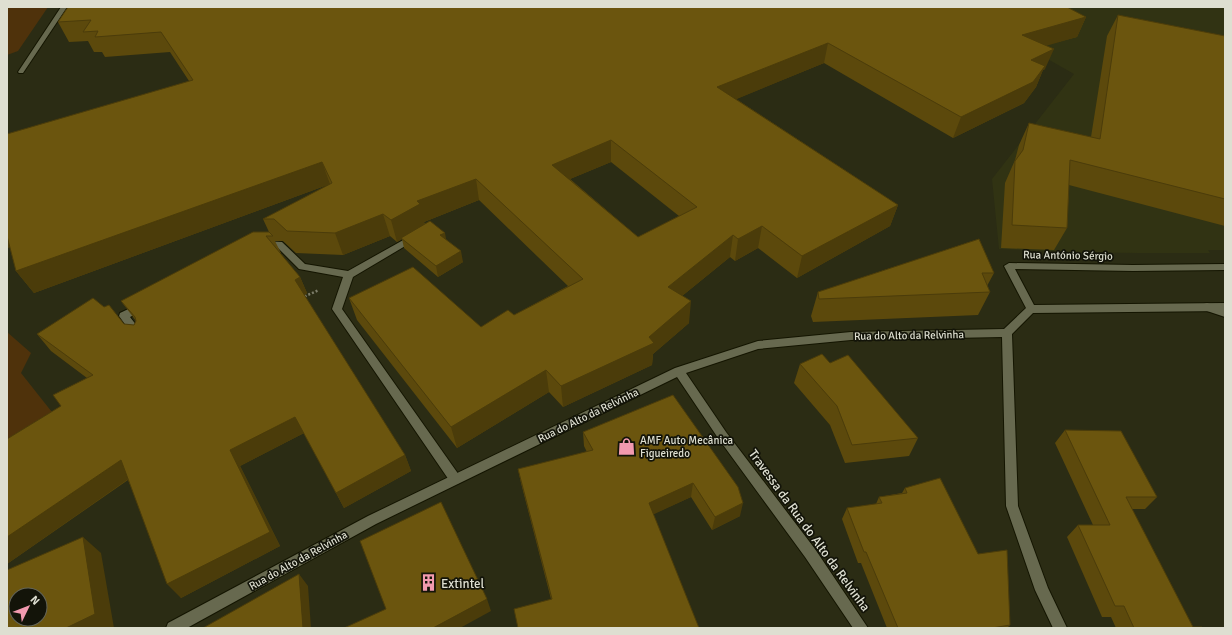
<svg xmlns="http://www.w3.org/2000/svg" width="1232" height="635" viewBox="0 0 1232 635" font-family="Signika,sans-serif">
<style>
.built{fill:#313313}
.green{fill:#4f320b}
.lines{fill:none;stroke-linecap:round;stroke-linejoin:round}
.lane-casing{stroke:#141500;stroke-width:2}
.street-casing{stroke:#141500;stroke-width:2}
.path{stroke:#7d7e6a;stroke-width:2.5;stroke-dasharray:2 2;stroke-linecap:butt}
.lane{fill:#67694f;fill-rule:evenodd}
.street{fill:#67694f;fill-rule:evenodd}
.wall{fill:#5c490c;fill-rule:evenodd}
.shaded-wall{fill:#4b3c0a}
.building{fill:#6b550e;stroke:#4b3c0a;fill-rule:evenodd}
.labels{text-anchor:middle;stroke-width:3.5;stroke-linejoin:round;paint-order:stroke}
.street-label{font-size:11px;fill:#dedfd1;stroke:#131409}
.poi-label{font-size:11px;fill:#dedfd1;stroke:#131409;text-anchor:start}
.near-street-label{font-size:13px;fill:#dedfd1;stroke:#131409}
.near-poi-label{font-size:13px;fill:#dedfd1;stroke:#131409;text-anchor:start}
</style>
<rect width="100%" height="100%" fill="#2b2c14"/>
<path class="built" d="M 956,7 L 1225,7 L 1225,250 L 1208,250 L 1210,253 L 1137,253 L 1070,252 L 999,249 L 992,179 L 1074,74 Z"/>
<path class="green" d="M 7,7 L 48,7 L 18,51 L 7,55 Z
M 7,332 L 31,353 L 21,373 L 59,421 L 7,450 Z"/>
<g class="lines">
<defs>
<path id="lane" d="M 61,7 L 67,7 L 23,73 L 19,73 L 18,72 Z
M 414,234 L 419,237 L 417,239 L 353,277 L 342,309 L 459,475 L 461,479 L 459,483 L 455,484 L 451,483 L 332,309 L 343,277 L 299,269 L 277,247 L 263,247 L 258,244 L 263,241 L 282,242 L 305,264 L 348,271 Z
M 141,303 L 144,304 L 146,307 L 144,310 L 130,317 L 144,335 L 143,338 L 135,338 L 119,316 L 120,313 Z
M 1207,303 L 1225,309 L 1225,317 L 1204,310 L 1202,307 L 1204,304 Z"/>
<path id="street" d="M 1009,263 L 1133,265 L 1225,264 L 1225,270 L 1133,271 L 1015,269 L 1034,305 L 1225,303 L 1225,311 L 1033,313 L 1012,334 L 1018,506 L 1048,588 L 1067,628 L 1053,628 L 1035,590 L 1006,506 L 1002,337 L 851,340 L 758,349 L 686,373 L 726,432 L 815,549 L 868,628 L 853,628 L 805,557 L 718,438 L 677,377 L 376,524 L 187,628 L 166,628 L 168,623 L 368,516 L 675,368 L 758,341 L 851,332 L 1004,329 L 1026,308 L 1004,266 Z"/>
</defs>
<use href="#lane" class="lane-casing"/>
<use href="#street" class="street-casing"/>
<path class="path" d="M 301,298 L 319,290"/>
<use href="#lane" class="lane"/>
<use href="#street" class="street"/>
</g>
<path class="wall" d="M 68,7 L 1086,17 L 1077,37 L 1046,45 L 1045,69 L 1043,70 L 1036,87 L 1024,103 L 953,138 L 824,63 L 736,99 L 898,205 L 890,226 L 797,278 L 758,248 L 735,261 L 730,257 L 682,296 L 689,323 L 653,354 L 652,365 L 563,407 L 549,392 L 457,448 L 357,320 L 349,298 L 481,327 L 514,315 L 568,286 L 479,200 L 424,222 L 425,224 L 446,240 L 463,262 L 438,277 L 404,248 L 402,239 L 397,242 L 390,236 L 343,255 L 296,253 L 283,241 L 275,241 L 281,253 L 280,253 L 300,277 L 307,293 L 304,296 L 405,455 L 411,471 L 344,508 L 304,433 L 240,466 L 280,546 L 181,598 L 128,480 L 7,564 L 7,439 L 61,406 L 87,378 L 51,351 L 37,334 L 124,324 L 134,325 L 136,321 L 121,301 L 269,232 L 263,219 L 330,184 L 34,293 L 16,271 L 10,247 L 7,248 L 189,81 L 170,52 L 105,57 L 102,52 L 94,52 L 88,41 L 69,42 L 58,22 ZM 611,162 L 679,216 L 638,237 L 570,179 Z
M 1118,15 L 1225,36 L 1225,226 L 1069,185 L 1067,228 L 1054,250 L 1001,248 L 1005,183 L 1015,160 L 1019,145 L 1029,123 L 1091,137 L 1107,36 Z
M 979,239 L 994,273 L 987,286 L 990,292 L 978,315 L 813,322 L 811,316 L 818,292 Z
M 830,363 L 918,438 L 909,456 L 845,463 L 830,425 L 794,383 L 800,364 Z
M 673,395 L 740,516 L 712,530 L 691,497 L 653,514 L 699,628 L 551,599 L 521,483 L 518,469 L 587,452 L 584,446 L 583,432 Z
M 1065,430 L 1157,497 L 1145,509 L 1132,509 L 1193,627 L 1203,628 L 1116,628 L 1111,617 L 1102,617 L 1067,537 L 1078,525 L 1093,525 L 1055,443 Z
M 905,488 L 1010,625 L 1007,628 L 887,628 L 861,563 L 858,563 L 842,519 L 847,508 L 876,504 L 879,497 L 902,493 Z"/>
<path class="shaded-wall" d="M 1086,17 L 1077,37 L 1014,55 L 1022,35 Z
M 828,43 L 824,63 L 715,108 L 717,87 Z
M 1054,49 L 1045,69 L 1043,70 L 1036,87 L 1024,103 L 953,138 L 961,117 L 1031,60 Z
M 611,140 L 611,162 L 553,186 L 552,165 Z
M 322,162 L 330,184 L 34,293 L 16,271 Z
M 476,179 L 479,200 L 424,222 L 425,226 L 401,238 L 402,239 L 397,242 L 391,220 L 417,201 Z
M 898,205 L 890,226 L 797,278 L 802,256 Z
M 383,214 L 390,236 L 343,255 L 335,233 Z
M 7,226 L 20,243 L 7,248 Z
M 762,226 L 758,248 L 735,261 L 738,239 Z
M 445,233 L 447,244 L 440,235 Z
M 733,235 L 730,257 L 666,309 L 668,287 Z
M 461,251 L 463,262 L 438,277 L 436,266 Z
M 300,277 L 307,293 L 302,297 L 295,280 Z
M 691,301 L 689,323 L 653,354 L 652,365 L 563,407 L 561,386 L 649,337 Z
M 546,370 L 549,392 L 457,448 L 451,427 Z
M 295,417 L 304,433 L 240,466 L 280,546 L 181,598 L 167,584 L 230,450 Z
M 405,455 L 411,471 L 344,508 L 336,493 Z
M 121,460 L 134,475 L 7,564 L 7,537 Z
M 693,483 L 691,497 L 648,517 L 649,503 Z
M 743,503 L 740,516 L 712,530 L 715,517 Z
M 83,537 L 101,553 L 114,628 L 66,628 Z
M 299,574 L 308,586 L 311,628 L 303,628 Z
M 487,599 L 491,611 L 460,628 L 433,628 Z"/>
<path class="building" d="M 68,7 L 1067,7 L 1086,17 L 1022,35 L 1054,49 L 1031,60 L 1045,66 L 1033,82 L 961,117 L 828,43 L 717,87 L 898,205 L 802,256 L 762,226 L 738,239 L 733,235 L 668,287 L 691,301 L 649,337 L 654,343 L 561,386 L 546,370 L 451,427 L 349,298 L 413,267 L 481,327 L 508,310 L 514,315 L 583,279 L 476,179 L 417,201 L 420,204 L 391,220 L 383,214 L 335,233 L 287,231 L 274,219 L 263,219 L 332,183 L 322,162 L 16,271 L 7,236 L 7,134 L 193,80 L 161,32 L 95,37 L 98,31 L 83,32 L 91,20 L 58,22 ZM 611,140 L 697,207 L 638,237 L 552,165 Z
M 1118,15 L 1225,36 L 1225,199 L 1070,160 L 1067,228 L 1012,225 L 1015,161 L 1023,150 L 1029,123 L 1100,139 Z
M 430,221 L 445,233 L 440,235 L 461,251 L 436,266 L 401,238 Z
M 253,232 L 269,232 L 273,236 L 266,236 L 300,277 L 295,280 L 405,455 L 336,493 L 295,417 L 230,450 L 270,532 L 167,584 L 121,460 L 7,537 L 7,439 L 61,406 L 53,395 L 93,375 L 37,334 L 93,298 L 104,307 L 109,305 L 124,324 L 134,325 L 136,321 L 135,317 L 121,301 Z
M 979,239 L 994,273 L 982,273 L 990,292 L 819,299 L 818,292 Z
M 822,354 L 830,363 L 848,355 L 918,438 L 852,445 L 837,406 L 800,364 Z
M 673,395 L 738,487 L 743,503 L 715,517 L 693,483 L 649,503 L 699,628 L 518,628 L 514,609 L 552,599 L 518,469 L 593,450 L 583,432 Z
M 1065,430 L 1121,431 L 1157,497 L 1126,497 L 1193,627 L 1202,627 L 1203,628 L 1134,628 L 1124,606 L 1115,606 L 1078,525 L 1110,525 Z
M 940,478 L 978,554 L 1007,550 L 1010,625 L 992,628 L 898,628 L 866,552 L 864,552 L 847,508 L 882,503 L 879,497 L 907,493 L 905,488 Z
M 441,502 L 487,599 L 433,628 L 344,628 L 386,609 L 360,541 Z
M 83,537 L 95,614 L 66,628 L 7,628 L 7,570 ZM 16,595 L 40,595 L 40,619 L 16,619 Z
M 299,574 L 303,628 L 203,628 Z"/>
<defs>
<symbol id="shop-bare" viewBox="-9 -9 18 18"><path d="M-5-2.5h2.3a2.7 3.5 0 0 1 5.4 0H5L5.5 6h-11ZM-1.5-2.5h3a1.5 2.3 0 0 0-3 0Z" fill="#f29aaf" stroke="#131409" stroke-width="2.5" paint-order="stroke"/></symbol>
<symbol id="building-bare" viewBox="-9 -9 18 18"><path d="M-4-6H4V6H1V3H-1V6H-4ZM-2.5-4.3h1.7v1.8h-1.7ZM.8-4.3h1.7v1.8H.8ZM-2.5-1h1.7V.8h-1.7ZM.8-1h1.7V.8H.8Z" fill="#f29aaf" stroke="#131409" stroke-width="2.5" paint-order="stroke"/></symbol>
</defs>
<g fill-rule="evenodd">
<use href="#shop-bare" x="614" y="434" width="25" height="25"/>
<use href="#building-bare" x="416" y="570" width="25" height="25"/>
</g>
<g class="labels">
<g class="street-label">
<text transform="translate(1068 255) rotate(1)" y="4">Rua António Sérgio</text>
<text transform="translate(909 335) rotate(-1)" y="4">Rua do Alto da Relvinha</text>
<text transform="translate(588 415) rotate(-26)" y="4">Rua do Alto da Relvinha</text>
<text transform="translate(298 560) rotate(-29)" y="4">Rua do Alto da Relvinha</text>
</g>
<g class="poi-label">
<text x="640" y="444">AMF Auto Mecânica<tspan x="640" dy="13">Figueiredo</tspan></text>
</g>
<g class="near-street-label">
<text transform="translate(810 530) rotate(54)" y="5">Travessa da Rua do Alto da Relvinha</text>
</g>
<g class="near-poi-label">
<text x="441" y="588">Extintel</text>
</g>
</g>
<rect width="1232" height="635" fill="none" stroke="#dedfd1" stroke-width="16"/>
<g transform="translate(28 607) rotate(47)"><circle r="19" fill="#131409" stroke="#646559"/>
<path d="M0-3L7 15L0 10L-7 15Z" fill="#f29aaf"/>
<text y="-6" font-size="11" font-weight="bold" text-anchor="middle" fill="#dedfd1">N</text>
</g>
</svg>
